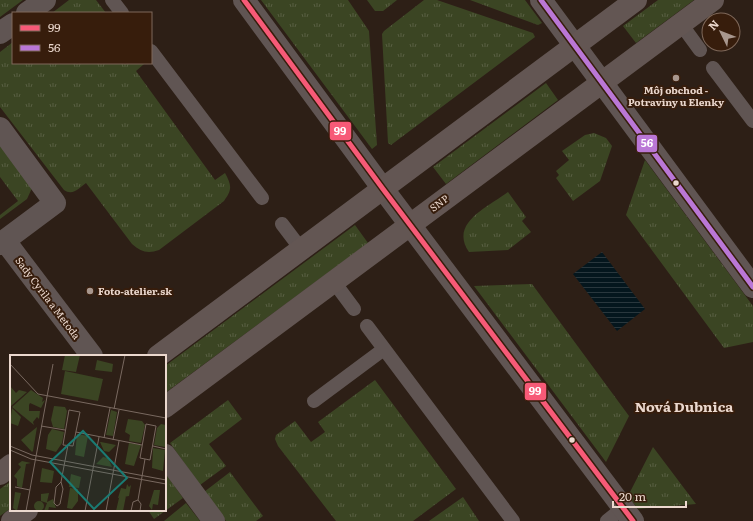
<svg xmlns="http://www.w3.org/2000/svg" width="753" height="521" viewBox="0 0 753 521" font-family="Literata,serif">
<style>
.grass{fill:url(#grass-tufts)}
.water{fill:url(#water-rules)}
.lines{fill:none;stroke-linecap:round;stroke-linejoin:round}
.lane{stroke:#605553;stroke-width:14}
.street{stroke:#605553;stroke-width:22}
.secondary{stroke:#635653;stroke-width:22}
.bus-1-casing{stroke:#371d0c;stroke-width:8}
.bus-2-casing{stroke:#371d0c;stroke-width:8}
.bus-1{stroke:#f75a77;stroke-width:5}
.bus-2{stroke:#ba77d6;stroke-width:5}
.poi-dot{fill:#a8978e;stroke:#371d0c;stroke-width:1.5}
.bus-dot{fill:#ebd8ce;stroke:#371d0c;stroke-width:1.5}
.labels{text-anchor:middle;stroke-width:4;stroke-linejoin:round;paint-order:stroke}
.poi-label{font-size:10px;font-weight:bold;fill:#ebd8ce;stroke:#371d0c}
.street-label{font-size:10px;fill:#ebd8ce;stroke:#371d0c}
.district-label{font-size:14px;font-weight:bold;fill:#ebd8ce;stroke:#371d0c}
.inset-road{fill:none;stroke:#796960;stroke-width:1}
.view{fill:#1a7b73;fill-opacity:0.15;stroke:#1a7b73;stroke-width:2}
.inset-edge{fill:none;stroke:#ebd8ce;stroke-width:2}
.line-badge{stroke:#371d0c;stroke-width:1.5}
.badge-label{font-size:11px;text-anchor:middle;font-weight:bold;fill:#fff}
</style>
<defs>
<pattern id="grass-tufts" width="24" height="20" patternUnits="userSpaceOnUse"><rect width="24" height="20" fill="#3b4523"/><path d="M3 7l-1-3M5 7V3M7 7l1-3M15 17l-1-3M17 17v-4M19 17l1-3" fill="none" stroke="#585f42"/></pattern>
<pattern id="water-rules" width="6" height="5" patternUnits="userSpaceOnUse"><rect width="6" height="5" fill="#04161d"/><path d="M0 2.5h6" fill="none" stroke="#29373d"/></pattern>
</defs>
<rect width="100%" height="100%" fill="#2d1f16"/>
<path class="grass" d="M 0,0 L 23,0 L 0,17 Z
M 69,0 L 96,0 L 106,13 L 52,13 Z
M 261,0 L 348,0 L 369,31 L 377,145 L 372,149 Z
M 367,0 L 397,0 L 383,11 L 375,11 Z
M 424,0 L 437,0 L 533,33 L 535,37 L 391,145 L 388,143 L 382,34 L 384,31 Z
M 470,0 L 525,0 L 542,23 L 538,25 Z
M 658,0 L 694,0 L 636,43 L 623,26 Z
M 13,42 L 13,63 L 143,63 L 144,64 L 136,71 L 215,180 L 225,173 C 232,186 232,190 224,201 L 159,250 C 148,254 141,252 132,244 L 86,183 C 79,188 73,196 64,190 L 0,107 L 0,52 Z
M 546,83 L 558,100 L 446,184 L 433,167 Z
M 594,133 L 606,138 L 612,146 L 600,181 L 573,201 L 556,178 L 559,175 L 556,171 L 569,160 L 562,151 L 585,135 Z
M 0,144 L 32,188 L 27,199 L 0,219 L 0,215 L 18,201 L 0,177 Z
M 645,160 L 753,306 L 753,342 L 724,348 L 626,215 Z
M 508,192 L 526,217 L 522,221 L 531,232 L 508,250 L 469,252 C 449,223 488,207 508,192 Z
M 355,225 L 368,243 L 165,393 L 165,366 Z
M 532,284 L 629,416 L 606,462 L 474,286 Z
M 375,380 L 456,489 L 413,521 L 336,521 L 278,446 L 275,439 L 276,435 L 295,421 L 311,442 L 325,432 L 318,422 Z
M 228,400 L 242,419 L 209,444 L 226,466 L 200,485 L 170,443 Z
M 653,447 L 696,504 L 638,509 L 628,496 Z
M 230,472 L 263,516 L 256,521 L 226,521 L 204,492 Z
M 165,473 L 183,498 L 154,519 L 148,510 L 165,510 Z
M 11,481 L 11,508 L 0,516 L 0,489 Z
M 463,497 L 479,521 L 429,521 Z
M 186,503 L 200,521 L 164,521 Z"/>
<path class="water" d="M 602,252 L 645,309 L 617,331 L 573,274 Z"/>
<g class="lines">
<path class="lane" d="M 112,0 L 122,13
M 681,24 L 700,50
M 151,51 L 262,198
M 713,68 L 753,121
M 282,224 L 301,249
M 334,282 L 354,309
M 367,326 L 513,521
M 314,401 L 384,349
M 607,521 L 623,508"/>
<path class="street" d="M 244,0 L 383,189 L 633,521
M 541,0 L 753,287
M 27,13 L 45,0
M 0,33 L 13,24
M 0,128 L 55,203 L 0,244
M 5,241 L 92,356
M 165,455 L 214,521"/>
<path class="secondary" d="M 158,356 L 636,0
M 165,407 L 713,0
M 0,474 L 11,465
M 12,521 L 27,510"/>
<defs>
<path id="bus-1" d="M 244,0 L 383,189 L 633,521"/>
<path id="bus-2" d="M 541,0 L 753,287"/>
</defs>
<use href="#bus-1" class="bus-1-casing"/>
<use href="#bus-2" class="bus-2-casing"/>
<use href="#bus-1" class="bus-1"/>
<use href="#bus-2" class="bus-2"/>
</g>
<g class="poi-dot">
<circle cx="676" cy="78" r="4"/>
<circle cx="90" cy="291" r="4"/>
</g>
<g class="bus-dot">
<circle cx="676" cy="183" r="3.5"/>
<circle cx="572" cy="440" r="3.5"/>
</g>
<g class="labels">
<g class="poi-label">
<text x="676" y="94">Môj obchod -<tspan x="676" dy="12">Potraviny u Elenky</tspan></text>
<text x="98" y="295" text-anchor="start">Foto-atelier.sk</text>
</g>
<g class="street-label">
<text transform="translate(439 203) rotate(-37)" y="4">SNP</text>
<text transform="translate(48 298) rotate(53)" y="4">Sady Cyrila a Metoda</text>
</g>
<g class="district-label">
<text x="684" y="412">Nová Dubnica</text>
</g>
</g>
<g transform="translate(10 355)">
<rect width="156" height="156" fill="#2d1f16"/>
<path d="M 0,31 L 6,38 L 9,35 L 17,37 L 1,51 ZM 21,35 L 33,43 L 32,47 L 35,45 L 31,53 L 20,48 L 19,50 L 19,56 L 30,56 L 29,64 L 27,62 L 23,67 L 24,70 L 2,52 ZM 44,51 L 55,52 L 57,56 L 54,74 L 43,72 L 41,65 ZM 2,53 L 11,62 L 8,71 L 0,68 ZM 101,55 L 107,57 L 103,81 L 96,80 ZM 118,64 L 132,66 L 135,70 L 131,88 L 119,86 L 120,80 L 115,77 ZM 151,69 L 156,70 L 155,92 L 144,90 L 147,73 ZM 27,72 L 23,96 L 22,97 L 11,85 ZM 42,74 L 54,77 L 52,88 L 46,97 L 36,94 L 38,80 ZM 67,79 L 78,81 L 74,102 L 65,100 ZM 90,87 L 91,87 L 106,90 L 99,97 L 94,96 ZM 119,88 L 131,90 L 124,111 L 115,109 ZM 143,93 L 155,95 L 153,116 L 142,113 ZM 93,102 L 98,103 L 102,112 L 86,109 ZM 12,106 L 21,108 L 16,109 L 12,133 L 7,131 L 7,124 L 4,121 L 11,112 L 8,109 ZM 32,113 L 44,116 L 42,128 L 30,127 ZM 61,119 L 71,122 L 69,133 L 59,132 ZM 117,129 L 119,132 L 121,130 L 119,141 L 108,143 L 111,133 L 116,134 ZM 60,133 L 68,134 L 68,146 L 62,154 L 57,153 ZM 144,135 L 150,135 L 148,150 L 143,149 L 142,155 L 139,151 ZM 5,137 L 11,138 L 7,156 L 3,153 ZM 39,138 L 37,147 L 43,144 L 46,153 L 39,152 L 38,156 L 34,156 L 37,148 L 31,146 L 31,139 ZM 116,141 L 113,156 L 106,156 L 109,143 ZM24 151a5 5 0 1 1 10 0a5 5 0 1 1-10 0Z" fill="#3b4523"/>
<path d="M 55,0 L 70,0 L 66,17 L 52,15 ZM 87,5 L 103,9 L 102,17 L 85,15 ZM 55,16 L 93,24 L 88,46 L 51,39 Z" fill="#3b4523"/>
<path class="inset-road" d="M 0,9 L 28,39 L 156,63M 104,54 L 115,0M 59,55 L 70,57 L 63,91 L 53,90 ZM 136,69 L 146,71 L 140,105 L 130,103 ZM 31,71 L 55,75M 66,77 L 132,90M 94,83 L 100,53M 103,85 L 109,55M 0,91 L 22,100 L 156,125M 143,91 L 156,94M 0,95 L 21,104 L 156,129M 51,127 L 53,134 L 50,149 L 47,151 L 44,148 L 46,132 L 51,127 L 58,90M 5,132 L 20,135M 128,145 L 135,104M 128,145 L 131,149 L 130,156M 16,156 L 43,9M 75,156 L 89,82M 96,156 L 109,86M 121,156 L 123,147 L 128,145"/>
<path class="view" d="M 73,76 L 117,123 L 84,154 L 40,107 Z"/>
<rect width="156" height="156" class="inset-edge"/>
</g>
<g class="line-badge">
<rect x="329" y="121" width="23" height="20" rx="4" fill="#f75a77"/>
<rect x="636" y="134" width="22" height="19" rx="4" fill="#ba77d6"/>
<rect x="524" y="382" width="23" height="19" rx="4" fill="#f75a77"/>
</g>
<g class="badge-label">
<text x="340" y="135">99</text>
<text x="647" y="147">56</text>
<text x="535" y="395">99</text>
</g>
<rect x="12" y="12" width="140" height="52" fill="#371d0c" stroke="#7f685a"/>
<rect x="20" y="25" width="20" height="6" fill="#f75a77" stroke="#7f685a"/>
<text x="48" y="32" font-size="12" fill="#ebd8ce">99</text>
<rect x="20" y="45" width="20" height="6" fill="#ba77d6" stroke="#7f685a"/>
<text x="48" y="52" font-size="12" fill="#ebd8ce">56</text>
<g transform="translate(721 32) rotate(313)"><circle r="19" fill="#371d0c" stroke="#7f685a"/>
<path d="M0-3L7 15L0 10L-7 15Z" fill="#a8978e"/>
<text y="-6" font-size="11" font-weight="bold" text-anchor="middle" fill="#ebd8ce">N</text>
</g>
<path d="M613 501v6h73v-6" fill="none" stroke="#ebd8ce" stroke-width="2"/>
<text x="619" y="501" font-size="12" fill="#ebd8ce" stroke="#371d0c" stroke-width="3" paint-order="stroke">20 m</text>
</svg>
